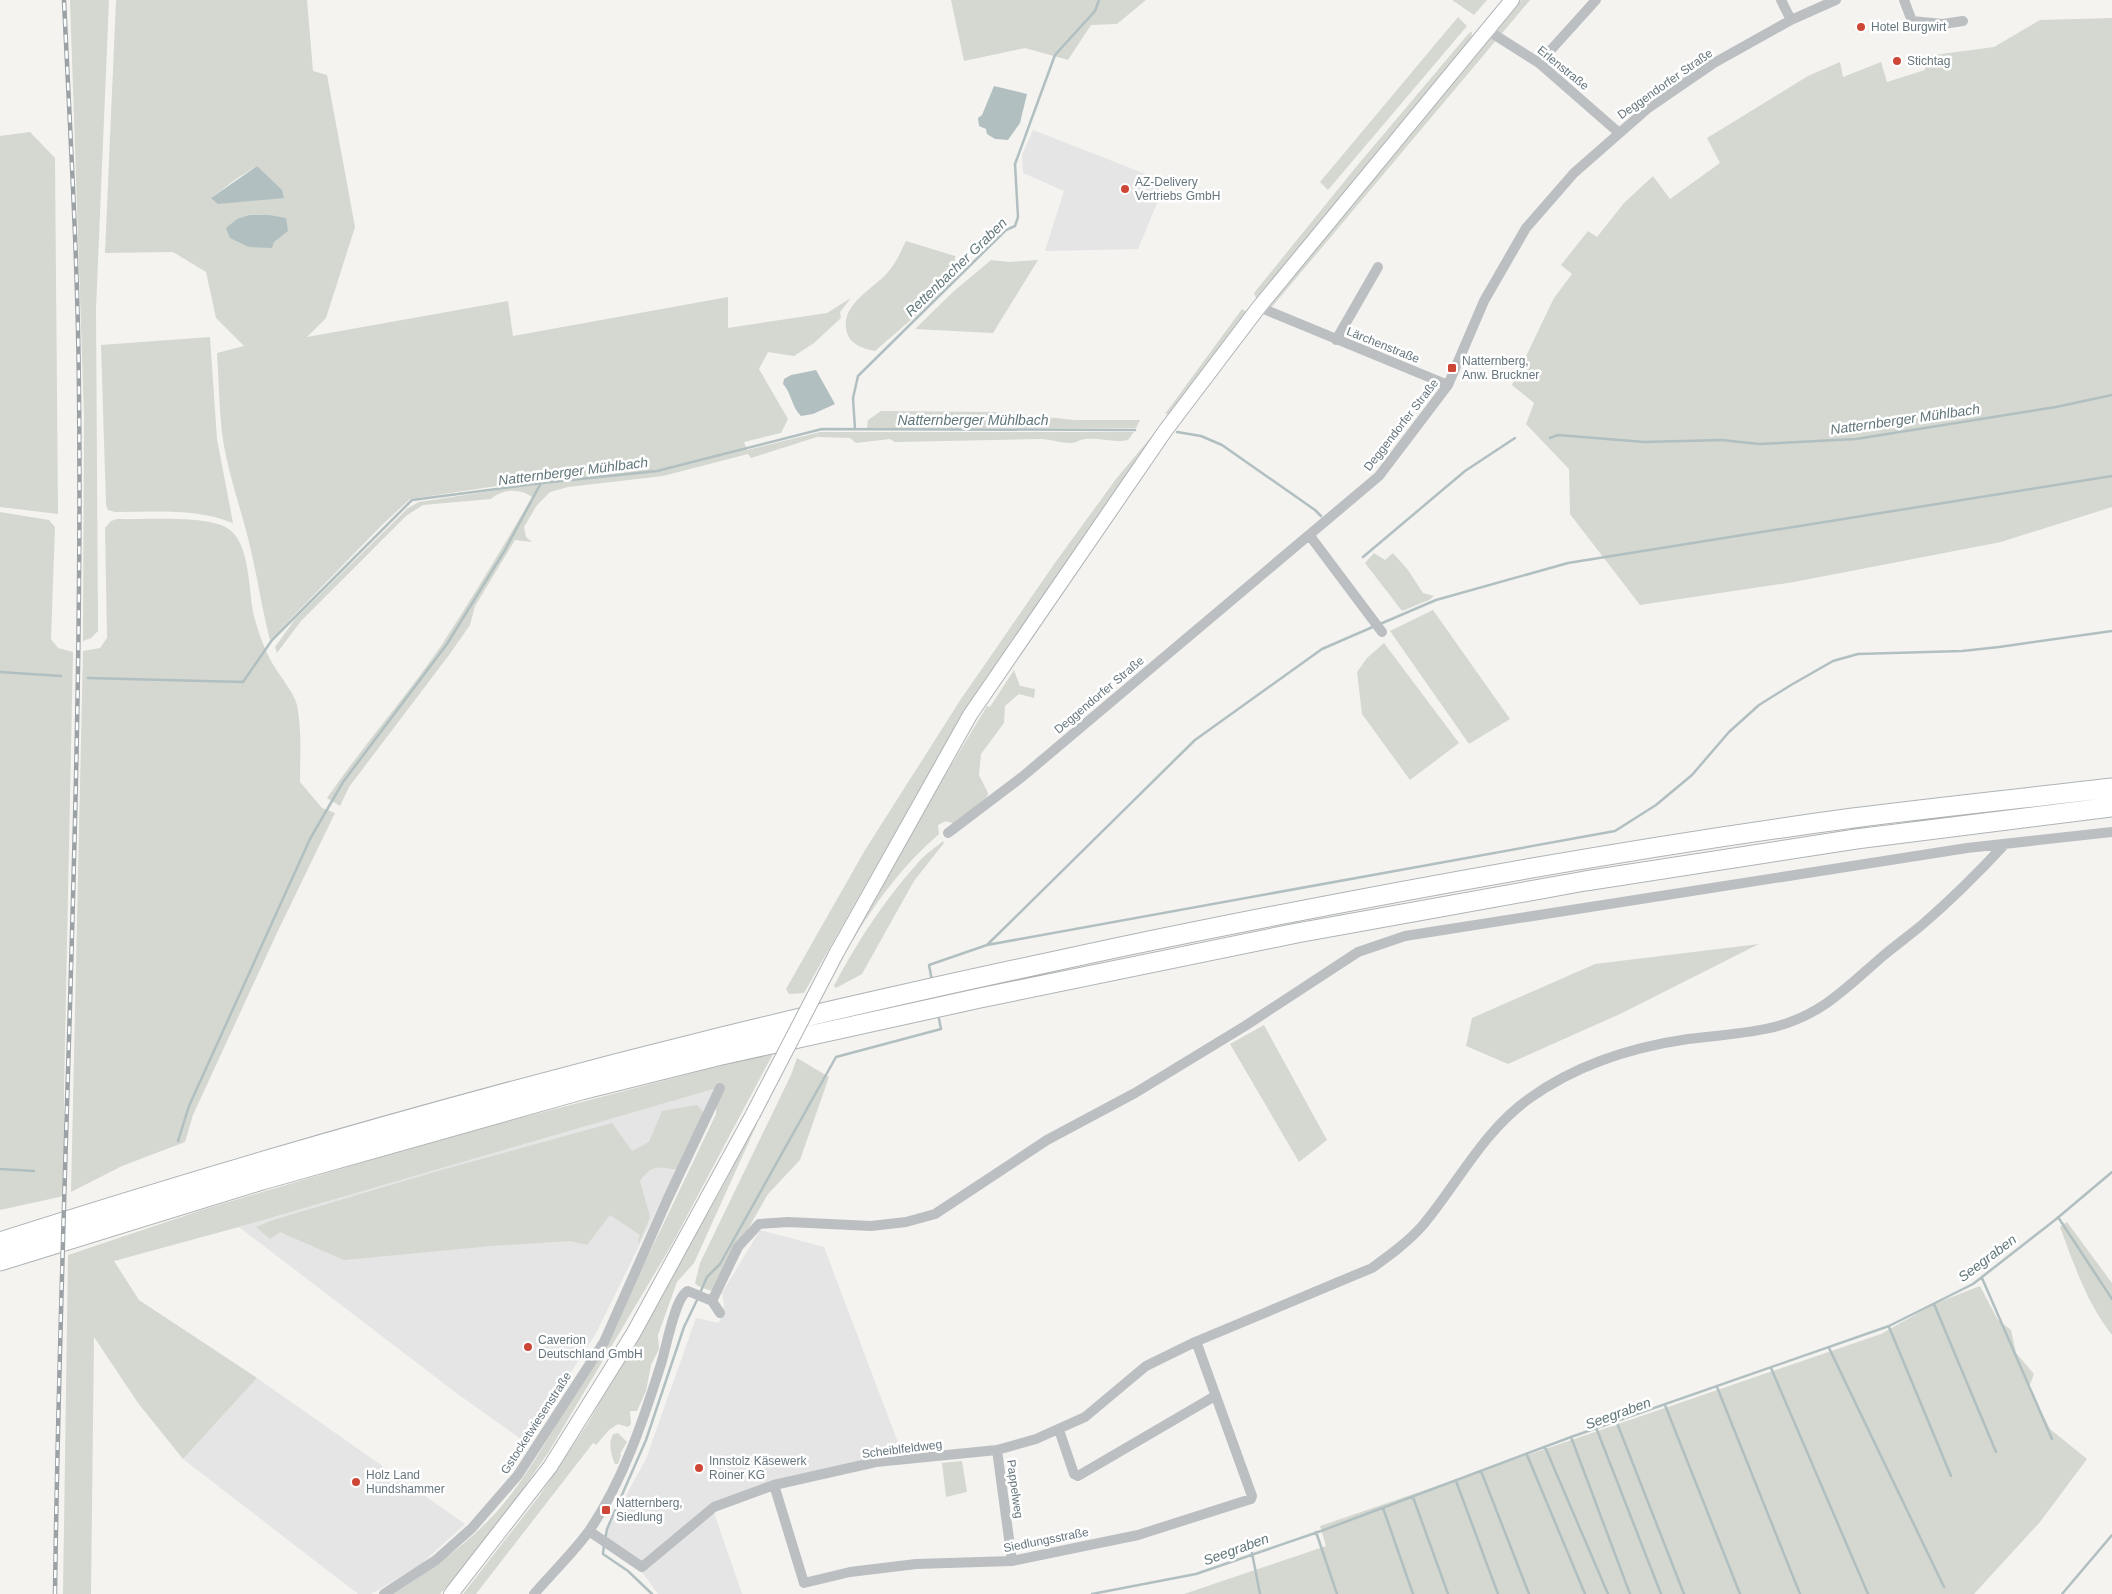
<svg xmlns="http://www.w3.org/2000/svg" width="2112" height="1594" viewBox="0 0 2112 1594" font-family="Arial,sans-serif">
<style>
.built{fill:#e4e5e4}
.green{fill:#d4d8d0;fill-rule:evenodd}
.water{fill:#b1bfc1}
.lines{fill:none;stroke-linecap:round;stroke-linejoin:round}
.stream{stroke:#b1bfc1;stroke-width:2.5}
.secondary-casing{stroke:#aeb3b6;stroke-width:16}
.motorway-casing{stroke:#afb3b5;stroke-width:21}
.minor{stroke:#bbbfc2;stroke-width:10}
.secondary{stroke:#fff;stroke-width:14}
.motorway{stroke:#fff;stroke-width:19}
.rail-casing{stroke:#9ba2a6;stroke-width:4.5}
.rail{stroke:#fff;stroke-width:2.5;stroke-dasharray:8;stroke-linecap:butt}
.secondary-bridge-casing{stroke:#aeb3b6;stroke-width:16;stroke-linecap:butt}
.secondary-bridge{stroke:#fff;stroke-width:14}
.poi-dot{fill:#ce4636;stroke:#fff;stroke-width:2}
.labels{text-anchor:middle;stroke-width:5;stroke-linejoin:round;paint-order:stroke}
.poi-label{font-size:12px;fill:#66767e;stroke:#fff;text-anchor:start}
.street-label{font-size:12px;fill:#66767e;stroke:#fff}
.water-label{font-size:14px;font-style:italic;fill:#62777b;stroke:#fff}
</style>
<rect width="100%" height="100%" fill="#f4f3f0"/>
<path class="built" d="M 1033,130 L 1166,182 L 1138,249 L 1045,251 L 1064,191 L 1023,173 L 1022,155 Z
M 717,1088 L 595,1335 L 540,1420 L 528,1444 L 459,1395 L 239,1227 Z
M 760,1230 L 824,1247 L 902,1453 L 808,1475 L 712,1507 L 742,1594 L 658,1594 L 642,1572 L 600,1543 L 646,1459 L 696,1318 L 719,1323 L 724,1306 L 722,1293 Z
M 257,1378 L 465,1524 L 418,1567 L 371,1594 L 358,1594 L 183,1459 Z"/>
<path class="green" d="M 70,0 L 109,0 L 96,309 L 98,631 L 91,638 L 83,641 L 84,415 Z
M 116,0 L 307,0 L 313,71 L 327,75 L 355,227 L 326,318 L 307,337 L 508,301 L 513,336 L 728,297 L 728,328 L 827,313 L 851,298 L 840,312 L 841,318 L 814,343 L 794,356 L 768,352 L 759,369 L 788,419 L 781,433 L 744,442 L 747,450 L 820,432 L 1134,432 L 1128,440 C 1114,443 1100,438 1086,439 C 1080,439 1076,443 1071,443 C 1060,443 1051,439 1040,439 L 895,442 L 890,439 L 856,443 L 850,438 L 817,437 L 751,458 L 748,454 L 663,476 L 568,487 L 550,492 L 537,505 L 524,527 L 526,537 L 532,542 L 515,540 L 475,606 L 470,625 L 449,655 L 349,787 L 340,806 L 327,798 C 363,746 405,698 441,646 C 473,597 503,547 532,497 C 520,488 502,489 491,499 L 423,505 L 406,516 L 301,621 L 277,653 L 275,647 L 296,618 L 408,508 L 419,502 L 498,490 L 497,486 L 410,499 L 382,525 L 270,640 C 262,610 258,580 251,551 C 243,514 229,478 223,440 C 219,412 219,382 217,353 L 244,346 L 216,318 L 206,272 L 173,252 L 105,253 ZM 257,166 L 283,198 L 257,199 L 211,198 L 236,179 Z
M 951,0 L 1146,0 L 1117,24 L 1091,25 L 1068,60 L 1025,48 L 964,61 Z
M 1452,0 L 1487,0 L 1474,15 Z
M 1521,0 L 1530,0 L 1271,308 L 1270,301 Z
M 1458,17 L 1467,26 L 1328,190 L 1320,182 Z
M 2112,18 L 2112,507 L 2001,542 L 1794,582 L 1640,605 L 1570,514 L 1569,469 L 1526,424 L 1534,403 L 1512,385 L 1554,298 L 1572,274 L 1561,265 L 1588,231 L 1597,237 L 1624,203 L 1653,176 L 1670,199 L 1720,163 L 1707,138 L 1808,76 L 1840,62 L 1843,77 L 1881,62 L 1887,82 L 1925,70 L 1926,56 L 1994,47 L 2040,20 Z
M 1472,32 L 1471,41 L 1259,298 L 1256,298 L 1254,293 L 1356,167 L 1469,33 Z
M 30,132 L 55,158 L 58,514 L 0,507 L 0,136 Z
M 906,241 L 955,256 L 954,280 L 928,305 L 875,351 C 864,349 850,344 847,333 C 839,304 873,290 888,272 C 896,263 901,251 906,241 Z
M 991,260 L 1009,262 L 1038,260 L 993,333 L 915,329 L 954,291 Z
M 1242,309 L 1247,312 L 1170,414 L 1165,414 Z
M 210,337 L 217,439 L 233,523 C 195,508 155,512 115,512 L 108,510 L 106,505 L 101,345 Z
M 881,411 L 996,412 L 1075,420 L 1140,420 L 1136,428 L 867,428 L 868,420 Z
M 1151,437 L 1152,439 L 987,678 L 905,815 L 804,993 L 789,994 L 786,989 L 865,850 L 961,699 L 1057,560 L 1116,479 Z
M 0,512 L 49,520 L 55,527 L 51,639 L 58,648 L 73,652 L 64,1091 L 64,1196 L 0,1210 Z
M 117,519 C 143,520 206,515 227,528 C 251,542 248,592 254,616 C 258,631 263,646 270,659 C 277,673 294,692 297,705 C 302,730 300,756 300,782 L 322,808 L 335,813 L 276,935 L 193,1115 L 185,1142 L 122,1166 L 71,1192 L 83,651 L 100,648 L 107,638 L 105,528 L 111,521 Z
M 1374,553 L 1385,560 L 1393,553 L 1408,570 L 1423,593 L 1434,596 L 1429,600 L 1402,611 L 1365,563 Z
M 1433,610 L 1510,719 L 1469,744 L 1390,631 Z
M 1384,643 L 1459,743 L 1410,780 L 1362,714 L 1357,672 L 1367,658 Z
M 1014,670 L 1020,686 L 1035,689 L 1034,698 L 1019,694 L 1005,706 L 1004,723 L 981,754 L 979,775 L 988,793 L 987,797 L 955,824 L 946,821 L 938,825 L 939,834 C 905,863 878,899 854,938 L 854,935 L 932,797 L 987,706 L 990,707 Z
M 943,841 L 944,843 L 914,881 L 862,974 L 836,988 L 834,986 C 855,945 886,898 917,864 C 924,855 935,848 943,841 Z
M 1759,944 L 1620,1014 L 1508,1064 L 1466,1046 L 1472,1018 L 1595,964 Z
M 1264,1025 L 1327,1140 L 1299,1162 L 1230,1044 Z
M 774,1052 L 671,1246 L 548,1453 L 494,1531 L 440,1594 L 393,1594 C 435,1567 478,1537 509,1497 C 530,1470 547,1440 564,1411 C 622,1316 668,1214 716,1114 L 717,1088 L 239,1227 L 114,1261 L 139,1300 L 257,1378 L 183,1459 L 138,1403 L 94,1337 L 91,1594 L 63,1594 L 68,1255 L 205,1209 L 451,1136 Z
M 797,1058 L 829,1077 L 800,1160 L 768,1194 L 720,1278 L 711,1291 L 698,1286 L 695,1283 L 700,1263 L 791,1075 Z
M 697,1105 L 706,1115 L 679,1170 C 659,1167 652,1163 640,1181 L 650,1217 L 639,1243 L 638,1241 L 640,1235 L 610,1215 L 587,1245 L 570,1241 L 491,1246 L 344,1260 L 280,1232 L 270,1239 L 256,1227 L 273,1220 L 438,1171 L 612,1123 L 632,1151 L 649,1142 L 662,1111 Z
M 756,1122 L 757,1124 L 694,1263 L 677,1282 L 658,1335 L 659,1349 L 651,1365 L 646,1391 L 637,1411 L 630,1411 L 631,1424 L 628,1427 L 618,1424 L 609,1430 L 596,1445 L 593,1443 L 476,1594 L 463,1594 L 540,1495 L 588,1423 L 722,1188 Z
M 2067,1222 L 2112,1283 L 2112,1335 C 2087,1303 2074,1265 2060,1227 Z
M 1980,1286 L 1998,1320 L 2011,1330 L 2016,1353 L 2034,1374 L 2029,1387 L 2050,1429 L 2087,1459 L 2040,1522 L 1974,1594 L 1184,1594 L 1326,1546 L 1320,1526 L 1881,1334 L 1934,1304 Z
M 618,1433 L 627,1442 L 620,1454 L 621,1455 L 618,1464 L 615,1464 C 611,1455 608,1444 613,1434 Z
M 962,1461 L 967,1492 L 946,1497 L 942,1463 Z"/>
<path class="water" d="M 994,86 L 1027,94 L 1020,123 L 1008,140 L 995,139 L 987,134 L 986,129 L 979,126 L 978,118 L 982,115 Z
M 257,166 L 282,190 L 284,198 L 218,204 L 211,198 Z
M 250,215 L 269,215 L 286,218 L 288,231 L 274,242 L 272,248 L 249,247 L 230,238 L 226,228 L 237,219 Z
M 816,370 L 835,404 L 813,414 L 801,416 C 791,406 792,394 783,384 L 784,379 L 791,375 Z"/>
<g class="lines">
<path class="stream" d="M 855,429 L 853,398 L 858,376 L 1006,230 L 1015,226 L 1018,217 L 1015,164 L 1055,55 L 1095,11 L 1099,0
M 1177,432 L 1201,436 L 1222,445 L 1315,510 L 1321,516
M 1550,438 L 1558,435 L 1644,442 L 1722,440 L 1759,444 L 1856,439 L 2056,407 L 2112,395
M 1363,557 L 1465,471 L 1515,438
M 1380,624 L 1436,600 L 1568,563 L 2112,476
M 0,672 L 61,676
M 88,678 L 243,682 L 272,640 L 412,500 L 542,483 L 657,471 L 822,429 L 1135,430
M 987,945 L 1615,831 L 1656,805 L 1692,775 L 1729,732 L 1759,705 L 1791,685 L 1833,661 L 1858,654 L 1962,651 L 1999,647 L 2112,631
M 932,981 L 929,965 L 987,945 L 1195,740 L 1322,649 L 1375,626
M 178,1141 L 189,1106 L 310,839 L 343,782 L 447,644 L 505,550 L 541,483
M 0,1169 L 34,1171
M 2058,1217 L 2112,1299
M 1982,1278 L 2052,1439
M 700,1293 L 707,1277 L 720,1264 L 836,1057 L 941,1029 L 938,1014
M 1934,1304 L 1996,1452
M 1889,1327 L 1951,1476
M 1829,1348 L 1944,1587
M 1771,1368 L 1868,1594
M 1717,1387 L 1800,1594
M 1665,1405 L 1740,1594
M 1617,1423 L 1684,1594
M 1597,1430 L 1661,1594
M 1571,1437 L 1630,1594
M 1545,1447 L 1608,1594
M 1527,1455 L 1585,1594
M 1481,1471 L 1529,1594
M 1456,1481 L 1498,1594
M 1413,1497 L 1448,1594
M 1383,1508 L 1413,1594
M 1316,1532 L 1337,1594
M 605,1540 L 607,1529 L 646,1440 L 684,1327 L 698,1298
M 604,1545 L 603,1554 L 628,1571 L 652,1594
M 1252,1553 L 1260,1594
M 1092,1594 L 1196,1574 L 1321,1531 L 1571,1437 L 1889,1326 L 1973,1284 L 2055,1220 L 2112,1172
M 2062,1594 L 2112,1535"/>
<defs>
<path id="secondary" d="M 837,952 L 970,715 L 1165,431 L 1259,307 L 1512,0
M 451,1594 L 550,1467 L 633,1334 L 753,1114"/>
<path id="motorway" d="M 0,1242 C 238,1166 479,1097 722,1037 C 855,1004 990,975 1125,946 C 1366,896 1609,851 1853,818 C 1939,807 2026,798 2112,788
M 0,1261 L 262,1180 L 581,1090 L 717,1056 L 980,998 L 1297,933 L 1585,881 L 1856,839 L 2112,807"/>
</defs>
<use href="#secondary" class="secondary-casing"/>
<use href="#motorway" class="motorway-casing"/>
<path class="minor" d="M 1781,0 L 1791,20
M 1904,0 L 1912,21 L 1943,24 L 1963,21
M 1487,30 L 1539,63 L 1618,132
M 1539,63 L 1596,0
M 1259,307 L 1448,385
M 1336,340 L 1378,267
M 1310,536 L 1382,632
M 948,833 L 1022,777 L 1379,476 L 1448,385 L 1484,301 L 1526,228 L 1574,173 L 1647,109 L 1714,63 L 1791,20 L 1836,0
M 712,1301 L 738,1247 L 759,1224 L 788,1222 L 871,1226 L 906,1222 L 935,1214 L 1047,1140 L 1135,1093 L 1245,1026 L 1358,952 L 1405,936 L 1967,848 L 2112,832
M 1059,1430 L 1074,1474 L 1078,1476 L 1215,1396
M 997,1450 L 1012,1561
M 774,1485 L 804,1583 L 850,1572 L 916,1564 L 1012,1561 L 1138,1535 L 1251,1499 L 1252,1496 L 1197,1344 L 1195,1342
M 589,1531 L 642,1567 L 714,1507 L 774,1485 L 876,1462 L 997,1450 L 1036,1439 L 1085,1417 L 1146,1366 L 1195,1342 L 1372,1268 C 1390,1255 1408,1242 1423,1225 C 1458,1183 1484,1130 1530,1098 C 1576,1065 1633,1047 1688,1039 C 1718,1035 1749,1034 1778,1026 C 1824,1013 1848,986 1883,956 C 1896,945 1910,935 1923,924 C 1952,899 1979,872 2005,844
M 384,1594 L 436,1560 L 472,1528 L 518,1475 L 604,1342 L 668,1198 L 720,1088
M 534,1594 C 552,1573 573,1553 589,1531 C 623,1481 643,1421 661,1364 C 666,1349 675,1296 688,1291 L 712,1301 L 720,1313"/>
<use href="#secondary" class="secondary"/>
<use href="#motorway" class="motorway"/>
<defs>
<path id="rail" d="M 55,1594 C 60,1193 83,793 79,392 C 78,262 70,131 64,0"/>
</defs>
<use href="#rail" class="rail-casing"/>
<use href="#rail" class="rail"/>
<defs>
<path id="secondary-bridge" d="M 753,1114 L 837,952"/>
</defs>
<use href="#secondary-bridge" class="secondary-bridge-casing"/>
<use href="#secondary-bridge" class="secondary-bridge"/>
</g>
<g class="poi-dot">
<circle cx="1861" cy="27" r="5"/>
<circle cx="1897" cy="61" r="5"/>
<circle cx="1125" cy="189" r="5"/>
<rect x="1447" y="363" width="10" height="10" rx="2.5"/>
<circle cx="528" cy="1347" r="5"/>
<circle cx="699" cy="1468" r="5"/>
<circle cx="356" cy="1482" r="5"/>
<rect x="601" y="1505" width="10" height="10" rx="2.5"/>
</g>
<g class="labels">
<g class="poi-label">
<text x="1871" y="31">Hotel Burgwirt</text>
<text x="1907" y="65">Stichtag</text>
<text x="1135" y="186">AZ-Delivery<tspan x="1135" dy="14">Vertriebs GmbH</tspan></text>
<text x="1462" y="365">Natternberg,<tspan x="1462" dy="14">Anw. Bruckner</tspan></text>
<text x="538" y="1344">Caverion<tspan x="538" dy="14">Deutschland GmbH</tspan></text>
<text x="709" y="1465">Innstolz Käsewerk<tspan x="709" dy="14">Roiner KG</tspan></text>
<text x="366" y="1479">Holz Land<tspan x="366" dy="14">Hundshammer</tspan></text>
<text x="616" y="1507">Natternberg,<tspan x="616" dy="14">Siedlung</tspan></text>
</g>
<g class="street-label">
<text transform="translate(1563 68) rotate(39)" y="4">Erlenstraße</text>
<text transform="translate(1665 84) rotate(-35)" y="4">Deggendorfer Straße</text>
<text transform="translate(1383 345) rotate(22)" y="4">Lärchenstraße</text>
<text transform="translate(1401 425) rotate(-52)" y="4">Deggendorfer Straße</text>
<text transform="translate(1099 695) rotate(-40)" y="4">Deggendorfer Straße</text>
<text transform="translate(536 1423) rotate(-57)" y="4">Gstocketwiesenstraße</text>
<text transform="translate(902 1449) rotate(-7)" y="4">Scheiblfeldweg</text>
<text transform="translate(1015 1489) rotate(82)" y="4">Pappelweg</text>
<text transform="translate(1046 1540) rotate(-11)" y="4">Siedlungsstraße</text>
</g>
<g class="water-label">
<text transform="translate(956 267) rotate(-44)" y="5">Rettenbacher Graben</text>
<text transform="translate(1905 419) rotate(-8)" y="5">Natternberger Mühlbach</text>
<text x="973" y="425">Natternberger Mühlbach</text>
<text transform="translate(573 471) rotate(-7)" y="5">Natternberger Mühlbach</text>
<text transform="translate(1987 1258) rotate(-37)" y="5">Seegraben</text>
<text transform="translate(1618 1413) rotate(-20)" y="5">Seegraben</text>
<text transform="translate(1236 1549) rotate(-20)" y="5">Seegraben</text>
</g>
</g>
</svg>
